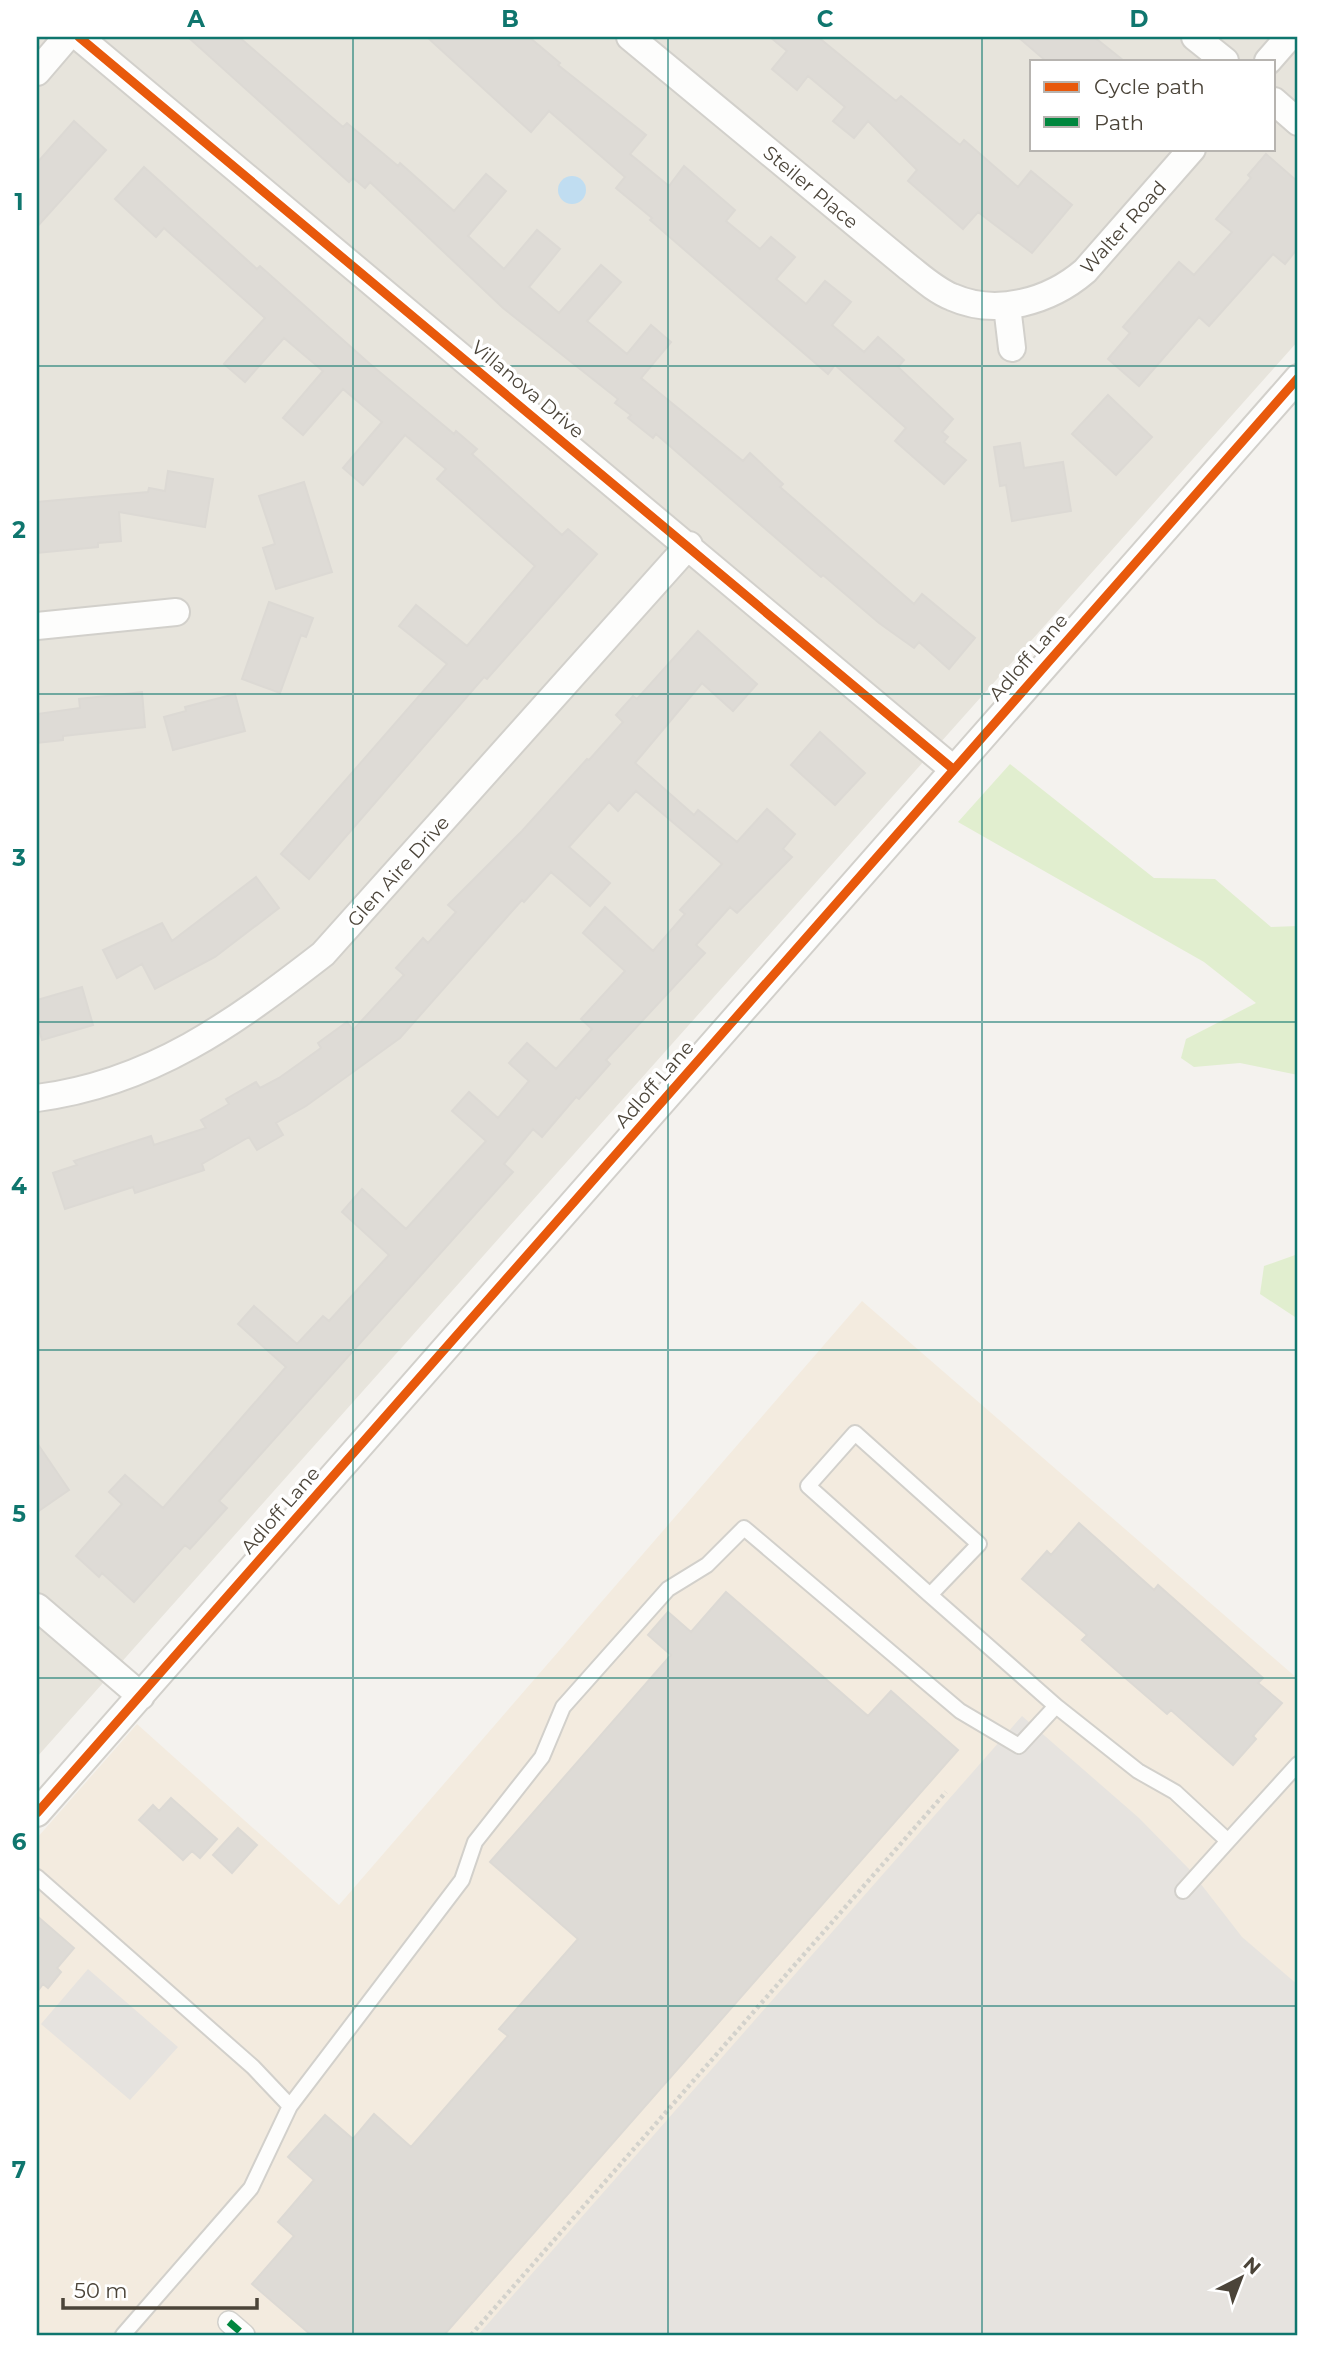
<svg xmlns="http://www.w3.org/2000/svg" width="1335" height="2372" viewBox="0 0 1335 2372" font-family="Montserrat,sans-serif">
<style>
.residential{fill:#e7e4dc;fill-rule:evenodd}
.commercial{fill:#f3ebdf}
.green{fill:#e1eecf}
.parking{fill:#e6e3df}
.water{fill:#c0ddf1}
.building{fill:#dedbd6;stroke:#dcd9d4;stroke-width:2}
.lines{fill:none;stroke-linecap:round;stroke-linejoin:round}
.service-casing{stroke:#d2d0cb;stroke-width:18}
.pedestrian-casing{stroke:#d2d0cb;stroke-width:24}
.minor-casing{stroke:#d2d0cb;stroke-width:30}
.path{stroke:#d3d2cc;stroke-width:4.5;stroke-dasharray:3.5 3.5;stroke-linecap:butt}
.service{stroke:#fdfdfc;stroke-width:14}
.pedestrian{stroke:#fdfdfc;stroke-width:21}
.minor{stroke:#fdfdfc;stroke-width:26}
.quiet{stroke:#00873e;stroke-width:7;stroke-dasharray:14 7;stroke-linecap:butt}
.cycleway-casing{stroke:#fff;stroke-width:13}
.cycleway{stroke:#e8590c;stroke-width:9}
.grid{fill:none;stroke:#0f766e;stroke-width:2;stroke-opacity:0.55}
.labels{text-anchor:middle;stroke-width:7;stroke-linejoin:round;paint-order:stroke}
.street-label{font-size:19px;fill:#4b4439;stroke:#fff}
.neatline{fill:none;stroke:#0f766e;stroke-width:2.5}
.grid-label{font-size:23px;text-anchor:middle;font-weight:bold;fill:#0f766e}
</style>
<rect width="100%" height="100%" fill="#f4f2ee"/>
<path class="residential" d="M 37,37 L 1298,37 L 1298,341 L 37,1757 ZM 1032,61 L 1274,61 L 1274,149 L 1032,149 Z"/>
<path class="commercial" d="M 862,1301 L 1298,1679 L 1298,2335 L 37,2335 L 37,1838 L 137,1724 L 339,1905 Z"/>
<path class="green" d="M 1010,764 L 1154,878 L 1215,879 L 1271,927 L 1298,926 L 1298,1075 L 1240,1063 L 1194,1067 L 1181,1058 L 1186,1039 L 1256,1003 L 1204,962 L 958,822 Z
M 1298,1254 L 1298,1319 L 1260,1294 L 1264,1266 Z"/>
<path class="parking" d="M 1022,1716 L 1139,1818 L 1190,1870 L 1242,1937 L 1298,1985 L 1298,2335 L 478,2335 Z
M 88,1969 L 178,2047 L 130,2100 L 41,2024 Z"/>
<path class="water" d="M558 190a14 14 0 1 1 28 0a14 14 0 1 1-28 0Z"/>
<path class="building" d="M 188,37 L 239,37 L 343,127 L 347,123 L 398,166 L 400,163 L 454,211 L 486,174 L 506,191 L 468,236 L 504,269 L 537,230 L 560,249 L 529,287 L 559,313 L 601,265 L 621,282 L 587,321 L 627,354 L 651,325 L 671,342 L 641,378 L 743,461 L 750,453 L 783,484 L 780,487 L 914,604 L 922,594 L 975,638 L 949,669 L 919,642 L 914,648 L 879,623 L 823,575 L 821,577 L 656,434 L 653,438 L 628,418 L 631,415 L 615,403 L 618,399 L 503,308 L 370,182 L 365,188 L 353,178 L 349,182 Z
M 427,37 L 529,37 L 560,63 L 558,65 L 646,135 L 630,154 L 669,186 L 684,166 L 735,210 L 726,221 L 760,249 L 771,237 L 795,257 L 776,279 L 806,304 L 825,281 L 851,302 L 832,325 L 864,352 L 878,337 L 904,360 L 898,367 L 953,419 L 942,432 L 948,437 L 944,442 L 966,460 L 944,484 L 895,441 L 906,428 L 835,365 L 828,374 L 650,220 L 652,218 L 616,188 L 625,177 L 549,111 L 531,132 Z
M 770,37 L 818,37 L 896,101 L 901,96 L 960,145 L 964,140 L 1018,187 L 1031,171 L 1072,205 L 1032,253 L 978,212 L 963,229 L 908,181 L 917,170 L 868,121 L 854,138 L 833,121 L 845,107 L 808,76 L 797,90 L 772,69 L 787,51 Z
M 1018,37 L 1094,37 L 1124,61 L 1046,61 Z
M 74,121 L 106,150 L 37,227 L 37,163 Z
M 1266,154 L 1298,182 L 1298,248 L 1285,264 L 1273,254 L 1209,326 L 1199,317 L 1139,386 L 1108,359 L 1130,333 L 1123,327 L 1179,262 L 1194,275 L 1232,232 L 1216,219 L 1251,178 L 1248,175 Z
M 144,167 L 257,269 L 260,266 L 370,364 L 454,434 L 456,431 L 477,449 L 472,454 L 562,535 L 568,529 L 597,554 L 487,679 L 484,677 L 309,879 L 281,854 L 447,664 L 399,626 L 416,605 L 467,646 L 535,566 L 437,479 L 446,469 L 405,435 L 363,485 L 343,468 L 382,422 L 343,389 L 303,435 L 283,418 L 323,371 L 284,338 L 245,382 L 224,364 L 265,318 L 164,228 L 156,237 L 115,199 Z
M 1108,395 L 1152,437 L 1116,475 L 1072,434 Z
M 1020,443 L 1024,468 L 1063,462 L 1071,511 L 1012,521 L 1006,485 L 1000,486 L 994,447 Z
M 168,471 L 213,479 L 205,527 L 119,512 L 121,541 L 98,543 L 98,547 L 37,553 L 37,502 L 148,492 L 149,488 L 165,491 Z
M 304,482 L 332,572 L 276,589 L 263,548 L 275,544 L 259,496 Z
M 269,602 L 313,618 L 306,637 L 301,635 L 280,693 L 242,679 Z
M 698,631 L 757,684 L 733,711 L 702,683 L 635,763 L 694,815 L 698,810 L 737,842 L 767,809 L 795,834 L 783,849 L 792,857 L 737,913 L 730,907 L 696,945 L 705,953 L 606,1060 L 610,1064 L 579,1099 L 576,1097 L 542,1137 L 533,1129 L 504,1164 L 513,1172 L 219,1501 L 227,1508 L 190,1549 L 185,1545 L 134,1602 L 102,1573 L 99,1577 L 76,1556 L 122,1504 L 109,1492 L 125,1475 L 163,1508 L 286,1367 L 238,1324 L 254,1306 L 297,1344 L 323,1316 L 329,1321 L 389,1255 L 342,1212 L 362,1189 L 406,1229 L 486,1141 L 452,1111 L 469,1092 L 498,1118 L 529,1081 L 509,1063 L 527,1043 L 556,1069 L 592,1029 L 581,1019 L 625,971 L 583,933 L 605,907 L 653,951 L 685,914 L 680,910 L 722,864 L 636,791 L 618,811 L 609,802 L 569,847 L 610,883 L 590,906 L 551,872 L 524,902 L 522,900 L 400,1038 L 306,1106 L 276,1123 L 283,1135 L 257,1150 L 249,1137 L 202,1164 L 204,1170 L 135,1193 L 133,1187 L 65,1209 L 53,1173 L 77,1165 L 74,1161 L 151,1136 L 154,1145 L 206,1128 L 201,1120 L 229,1104 L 226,1099 L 256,1082 L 260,1088 L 279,1078 L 321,1048 L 318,1043 L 347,1022 L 353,1030 L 404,975 L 396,968 L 423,938 L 428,943 L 456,912 L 448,905 L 522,831 L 587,759 L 589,760 L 623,722 L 616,715 L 633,696 L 637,699 Z
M 142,692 L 145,727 L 63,736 L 63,740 L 37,743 L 37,714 L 80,708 L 79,699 Z
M 235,694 L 245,731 L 173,750 L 164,717 L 186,711 L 185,707 Z
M 820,732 L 865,773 L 835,805 L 791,765 Z
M 256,877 L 279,908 L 215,957 L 155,989 L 142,964 L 117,978 L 103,950 L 162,923 L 172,941 Z
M 82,987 L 93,1025 L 42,1040 L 37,1023 L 37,1000 Z
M 37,1443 L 69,1490 L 37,1512 Z
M 1079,1523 L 1154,1590 L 1158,1585 L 1263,1678 L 1258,1683 L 1282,1703 L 1253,1736 L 1256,1739 L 1233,1765 L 1171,1710 L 1167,1714 L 1115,1669 L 1082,1640 L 1087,1635 L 1022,1579 L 1047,1551 L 1051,1555 Z
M 726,1592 L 868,1716 L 891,1691 L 958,1750 L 444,2335 L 311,2335 L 252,2284 L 294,2236 L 278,2222 L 314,2180 L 288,2157 L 325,2115 L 353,2139 L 374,2114 L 411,2147 L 508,2036 L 499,2029 L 578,1939 L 490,1862 L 671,1655 L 648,1635 L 668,1612 L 691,1632 Z
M 171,1798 L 217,1839 L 200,1858 L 192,1851 L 183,1860 L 139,1820 L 153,1805 L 159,1811 Z
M 238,1828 L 257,1845 L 232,1873 L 213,1855 Z
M 37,1916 L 74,1948 L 57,1968 L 61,1972 L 48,1988 L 43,1984 L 37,1992 Z"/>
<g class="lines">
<defs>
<path id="service" d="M 930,1595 L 808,1486 L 855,1433 L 979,1544 L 930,1595 L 1056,1706
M 37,1877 L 253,2067 L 290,2106
M 1183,1891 L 1228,1841
M 123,2335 L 251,2188 L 290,2106 L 462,1880 L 475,1842 L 542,1757 L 563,1707 L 668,1589 L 707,1565 L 744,1528 L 960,1711 L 1019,1746 L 1056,1706 L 1138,1771 L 1175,1792 L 1228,1841 L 1298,1764"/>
<path id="pedestrian" d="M 229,2322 L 244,2335"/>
<path id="minor" d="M 79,37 L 953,769
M 630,37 L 907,266 C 921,277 935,290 952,297 C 997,317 1050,301 1085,271 L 1192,149
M 1195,37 L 1225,61
M 1268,61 L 1289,37
M 37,72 L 67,37
M 1274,101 L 1298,122
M 1007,306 L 1012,348
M 37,626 L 176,612
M 37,1098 C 152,1083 234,1023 323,954 L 689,545
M 37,1607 L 141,1696
M 37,1813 L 1298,378"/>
</defs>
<use href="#service" class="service-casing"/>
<use href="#pedestrian" class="pedestrian-casing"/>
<use href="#minor" class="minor-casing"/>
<path class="path" d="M 471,2335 L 946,1792"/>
<use href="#service" class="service"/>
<use href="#pedestrian" class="pedestrian"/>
<use href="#minor" class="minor"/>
<path class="quiet" d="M 229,2322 L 244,2335"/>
<defs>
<path id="cycleway" d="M 79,37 L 953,769
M 37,1813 L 1298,378"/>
</defs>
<use href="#cycleway" class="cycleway-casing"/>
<use href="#cycleway" class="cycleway"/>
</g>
<path class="grid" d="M 353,37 L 353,2335M 668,37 L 668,2335M 982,37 L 982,2335M 37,366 L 1298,366M 37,694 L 1298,694M 37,1022 L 1298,1022M 37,1350 L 1298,1350M 37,1678 L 1298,1678M 37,2006 L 1298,2006"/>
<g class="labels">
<g class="street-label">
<text transform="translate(811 187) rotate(40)" y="7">Steiler Place</text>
<text transform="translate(1123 227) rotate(-48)" y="7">Walter Road</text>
<text transform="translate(528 389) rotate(40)" y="7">Villanova Drive</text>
<text transform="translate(1028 657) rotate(-49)" y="7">Adloff Lane</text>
<text transform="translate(398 871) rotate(-48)" y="7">Glen Aire Drive</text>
<text transform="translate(654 1084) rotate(-49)" y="7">Adloff Lane</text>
<text transform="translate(280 1510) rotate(-49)" y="7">Adloff Lane</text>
</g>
</g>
<rect width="1335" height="2372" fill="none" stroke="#ffffff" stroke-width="77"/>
<rect x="1030" y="60" width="245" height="91" fill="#ffffff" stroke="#b7b4b0" stroke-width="2"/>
<rect x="1044" y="82" width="35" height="10" fill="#e8590c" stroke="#b7b4b0" stroke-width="2"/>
<text x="1094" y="94" font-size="21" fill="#4b4439">Cycle path</text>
<rect x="1044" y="117" width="35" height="10" fill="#00873e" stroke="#b7b4b0" stroke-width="2"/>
<text x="1094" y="130" font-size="21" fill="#4b4439">Path</text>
<g transform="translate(1241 2278) rotate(42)" stroke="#ffffff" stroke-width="5" paint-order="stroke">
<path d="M0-5L12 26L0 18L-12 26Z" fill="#4b4439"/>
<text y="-10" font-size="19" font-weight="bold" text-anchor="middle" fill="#4b4439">N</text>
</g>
<path d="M63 2298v10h194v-10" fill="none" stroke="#4b4439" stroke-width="3.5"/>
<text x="74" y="2298" font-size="21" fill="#4b4439" stroke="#ffffff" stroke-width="5" paint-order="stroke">50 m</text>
<rect x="38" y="38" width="1258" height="2296" class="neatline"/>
<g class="grid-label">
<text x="196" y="27">A</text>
<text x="510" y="27">B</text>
<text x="825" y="27">C</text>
<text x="1139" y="27">D</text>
<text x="19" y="210">1</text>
<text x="19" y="538">2</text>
<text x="19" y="866">3</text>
<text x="19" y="1194">4</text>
<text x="19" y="1522">5</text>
<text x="19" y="1850">6</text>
<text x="19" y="2178">7</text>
</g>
</svg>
